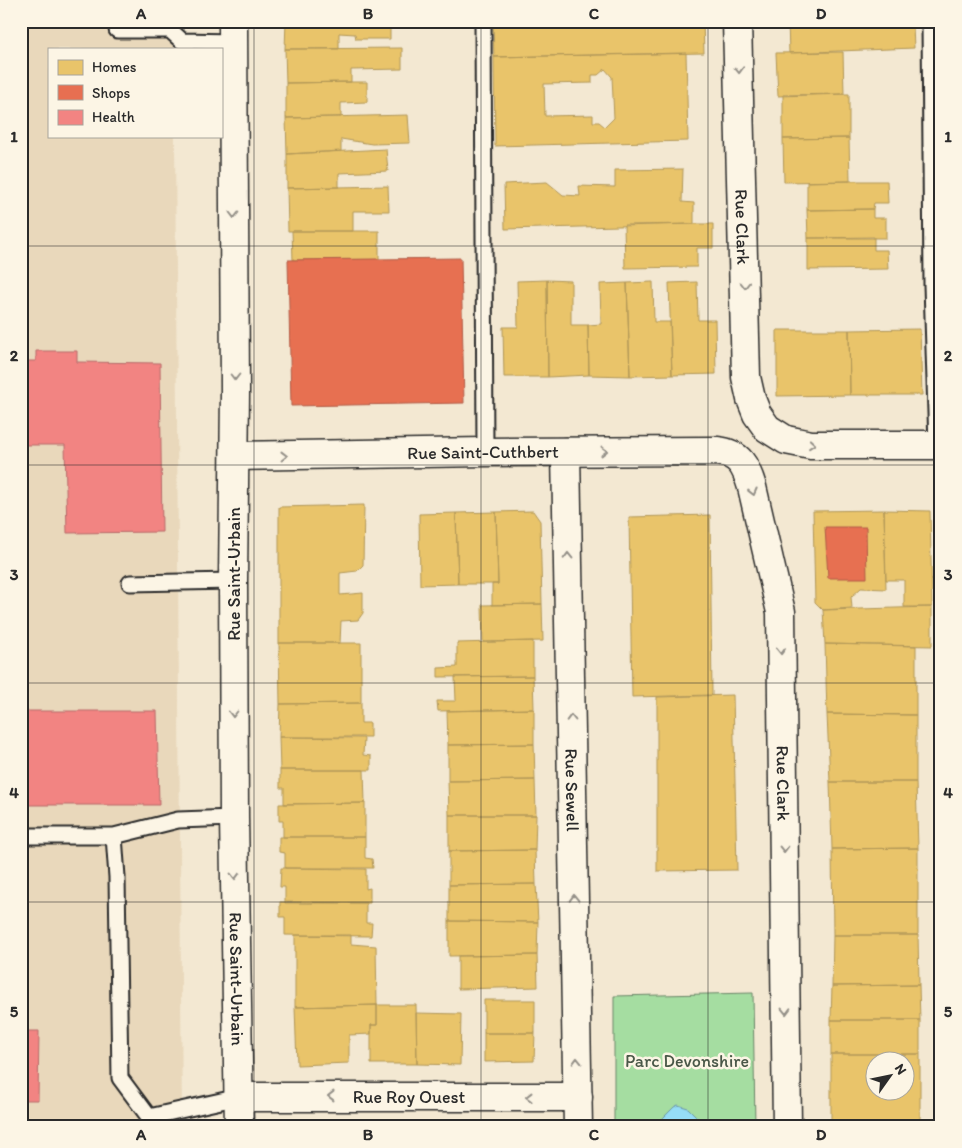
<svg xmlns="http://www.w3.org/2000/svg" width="962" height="1148" viewBox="0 0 962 1148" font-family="Itim,sans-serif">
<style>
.built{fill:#e9d8bb}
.green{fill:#a5dda1;stroke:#688466}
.water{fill:#96ddf7;stroke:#6b96a5}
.homes{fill:#e9c46a;stroke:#b09657;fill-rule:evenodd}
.shops{fill:#e76f51;stroke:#af5b46}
.health{fill:#f28482;stroke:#b66968}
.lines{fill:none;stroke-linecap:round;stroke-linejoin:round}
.service-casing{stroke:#2b2b2b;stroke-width:19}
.minor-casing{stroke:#2b2b2b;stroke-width:31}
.secondary-casing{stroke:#2b2b2b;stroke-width:31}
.service{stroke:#fcf5e5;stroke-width:15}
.minor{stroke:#fcf5e5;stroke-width:28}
.secondary{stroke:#fcf5e5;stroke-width:28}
.oneway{stroke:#949088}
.grid{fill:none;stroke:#2b2b2b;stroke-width:1;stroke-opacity:0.55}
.labels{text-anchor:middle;stroke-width:5;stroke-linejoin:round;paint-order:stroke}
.street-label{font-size:18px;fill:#2b2b2b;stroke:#fcf5e5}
.park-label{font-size:18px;fill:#4a5848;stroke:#fcf5e5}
.neatline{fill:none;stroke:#2b2b2b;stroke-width:2}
.grid-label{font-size:16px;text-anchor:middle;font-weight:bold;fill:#2b2b2b}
</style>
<rect width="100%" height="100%" fill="#f3e8d2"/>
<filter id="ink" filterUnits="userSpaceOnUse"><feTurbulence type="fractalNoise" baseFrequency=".02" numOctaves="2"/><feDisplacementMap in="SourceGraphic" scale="10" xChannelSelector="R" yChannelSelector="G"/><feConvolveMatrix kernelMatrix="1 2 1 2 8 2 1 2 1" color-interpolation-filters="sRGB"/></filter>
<g filter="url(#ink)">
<path class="built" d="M 21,21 L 174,21 L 175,49 L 49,49 L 49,136 L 175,136 L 182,1127 L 21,1127 Z
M 930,21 L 941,21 L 941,550 Z"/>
<path class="green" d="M 753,993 L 755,1127 L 614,1127 L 614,996 Z"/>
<path class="water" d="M 678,1105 L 688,1108 L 707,1127 L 657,1127 L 656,1125 L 674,1107 Z"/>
<path class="homes" d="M 286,21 L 390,21 L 390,39 L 356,39 L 355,34 L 339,33 L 339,49 L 285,49 Z
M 493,21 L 703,21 L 704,53 L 494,57 Z
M 788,21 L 860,21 L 859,28 L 913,26 L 914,48 L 789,53 Z
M 402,48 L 402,69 L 351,70 L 351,82 L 286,83 L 285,49 Z
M 843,52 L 844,94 L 778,96 L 776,53 Z
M 686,53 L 688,141 L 495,146 L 494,57 ZM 605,69 L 612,77 L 614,118 L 605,127 L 599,122 L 593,122 L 593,115 L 545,116 L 544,84 L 592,83 L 592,75 L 598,75 Z
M 351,82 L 367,82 L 367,102 L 341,103 L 341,117 L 286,118 L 286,83 Z
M 844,94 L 849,94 L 849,138 L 783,139 L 783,95 Z
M 408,115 L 410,143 L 372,144 L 341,139 L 341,151 L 287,154 L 286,118 Z
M 849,138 L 850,181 L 784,182 L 783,139 Z
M 386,149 L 388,171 L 339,173 L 339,187 L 287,188 L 287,154 Z
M 683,169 L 682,202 L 694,203 L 694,224 L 505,229 L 504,184 L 547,182 L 563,195 L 580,196 L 579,186 L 615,187 L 615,170 Z
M 850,181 L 887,181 L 888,203 L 874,203 L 873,209 L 807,210 L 807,182 Z
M 388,186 L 389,211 L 353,211 L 353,231 L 288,231 L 287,188 Z
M 873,209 L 873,218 L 886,218 L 886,238 L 808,238 L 807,210 Z
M 694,224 L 713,224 L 713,248 L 697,248 L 697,267 L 625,268 L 624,225 Z
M 292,231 L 379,231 L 379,260 L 293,260 Z
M 874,237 L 874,250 L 887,250 L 888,269 L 808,270 L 808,238 Z
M 547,280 L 571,281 L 571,325 L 588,325 L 589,375 L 548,377 Z
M 547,280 L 548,377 L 504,377 L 503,327 L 518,327 L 517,281 Z
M 653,282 L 654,322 L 670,322 L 672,375 L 630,376 L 627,283 Z
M 697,282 L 698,320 L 715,320 L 716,374 L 672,375 L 669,283 Z
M 627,283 L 630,376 L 589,375 L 588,325 L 601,324 L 600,284 Z
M 920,329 L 922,395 L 850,395 L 849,330 Z
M 777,330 L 849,330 L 850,395 L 777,396 Z
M 364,505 L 363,565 L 357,571 L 340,573 L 340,595 L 363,593 L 363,613 L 358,620 L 341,621 L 340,643 L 279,643 L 279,507 Z
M 884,510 L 930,511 L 932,607 L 904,607 L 904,580 L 886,580 Z
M 884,510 L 886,589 L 861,588 L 851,597 L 852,608 L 823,610 L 815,602 L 813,511 Z
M 533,511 L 540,521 L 542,604 L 492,605 L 492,584 L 498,584 L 496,512 Z
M 496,512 L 498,584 L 458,584 L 456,513 Z
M 456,513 L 458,584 L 420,585 L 419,514 Z
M 710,515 L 712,695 L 632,697 L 629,517 Z
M 542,604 L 543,641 L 483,642 L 482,605 Z
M 932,607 L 932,646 L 825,644 L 823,610 Z
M 533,641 L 533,676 L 438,677 L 438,668 L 457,667 L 457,643 Z
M 279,643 L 361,643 L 361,703 L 280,704 Z
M 825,644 L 916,646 L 916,715 L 827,714 Z
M 533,676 L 534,709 L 438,711 L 437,701 L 456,701 L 455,677 Z
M 733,695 L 737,870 L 657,871 L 657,697 Z
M 361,703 L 361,723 L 370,723 L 370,737 L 279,737 L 280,704 Z
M 534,709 L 534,744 L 448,745 L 447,711 Z
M 827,714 L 916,715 L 916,782 L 830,782 Z
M 279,737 L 364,738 L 363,755 L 371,756 L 371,770 L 280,770 Z
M 534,744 L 535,780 L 448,781 L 448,745 Z
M 280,770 L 364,770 L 365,803 L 284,804 L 284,788 L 280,788 Z
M 535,780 L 536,815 L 449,815 L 448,781 Z
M 830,782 L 916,782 L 918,848 L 832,849 Z
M 365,803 L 365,837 L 283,837 L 283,821 L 279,821 L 279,804 Z
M 449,815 L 536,815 L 535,850 L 449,851 Z
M 279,837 L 365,837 L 365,858 L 372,859 L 373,868 L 285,868 L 285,853 L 279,852 Z
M 918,848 L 918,935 L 833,935 L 832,849 Z
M 535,850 L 536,884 L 449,885 L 449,851 Z
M 281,868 L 366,869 L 366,889 L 370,888 L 370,903 L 285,903 L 285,887 L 280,887 Z
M 536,884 L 538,922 L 449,921 L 449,885 Z
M 280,902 L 366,903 L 366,923 L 372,923 L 371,936 L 285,935 L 285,917 L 280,917 Z
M 449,921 L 538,922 L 537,955 L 449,956 Z
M 295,935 L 351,935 L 351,944 L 376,946 L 377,1005 L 295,1007 Z
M 833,935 L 918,935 L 919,985 L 832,986 Z
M 537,955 L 538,987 L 458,989 L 458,956 Z
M 919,985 L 920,1020 L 831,1020 L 832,986 Z
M 484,1000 L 535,1000 L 535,1033 L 484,1033 Z
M 377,1005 L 416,1005 L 417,1064 L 371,1064 L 371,1025 L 377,1025 Z
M 377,1005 L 377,1025 L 371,1025 L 371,1034 L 349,1035 L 349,1063 L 297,1065 L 295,1007 Z
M 416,1013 L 461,1014 L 460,1065 L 417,1064 Z
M 831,1020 L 920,1020 L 920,1054 L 831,1054 Z
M 484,1033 L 535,1033 L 534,1061 L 484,1062 Z
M 831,1054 L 920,1054 L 920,1123 L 831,1124 ZM 874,1060 L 904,1060 L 904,1090 L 874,1090 Z"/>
<path class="shops" d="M 461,258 L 464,403 L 291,406 L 288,260 Z
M 825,527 L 866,527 L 867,578 L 828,578 Z"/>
<path class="health" d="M 36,351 L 77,351 L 77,362 L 160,363 L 162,532 L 67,533 L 65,445 L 21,445 L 21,361 L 36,361 Z
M 21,711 L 157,711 L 159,805 L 21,805 Z
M 21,1031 L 39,1031 L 38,1100 L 21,1100 Z"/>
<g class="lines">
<defs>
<path id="service" d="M 483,21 L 485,452
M 930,21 L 932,285 L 937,445
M 117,30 L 170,30 L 182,41 L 233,42
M 130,583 L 233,581
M 21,836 L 114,836
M 149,1117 L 120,1078 L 117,877 L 114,836 L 178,820 L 234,818
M 149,1127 L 149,1117 L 239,1097"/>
<g id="minor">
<path id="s1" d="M 737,21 L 746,377 L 751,399 L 757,414 L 767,428 L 786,440 L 811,445 L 941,445"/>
<path id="s2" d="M 566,452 L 578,1127"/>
<path id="s3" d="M 235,456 L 485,452 L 717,451 C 740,453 746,467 752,487 L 781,612 L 787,1127"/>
<path id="s4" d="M 239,1097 L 578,1097"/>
</g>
<g id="secondary">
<path id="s5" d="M 233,21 L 235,391 L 233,581 L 234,818 L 239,1127"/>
</g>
</defs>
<use href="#service" class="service-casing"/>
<use href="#minor" class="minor-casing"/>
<use href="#secondary" class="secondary-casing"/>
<use href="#service" class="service"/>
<use href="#minor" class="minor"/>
<use href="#secondary" class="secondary"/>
</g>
<defs><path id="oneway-chevron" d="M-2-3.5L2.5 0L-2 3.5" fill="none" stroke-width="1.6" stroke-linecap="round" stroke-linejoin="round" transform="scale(1.25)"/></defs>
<g class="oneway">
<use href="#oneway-chevron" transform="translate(739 70) rotate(88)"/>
<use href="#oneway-chevron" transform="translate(234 215) rotate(90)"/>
<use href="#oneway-chevron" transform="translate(745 285) rotate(90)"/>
<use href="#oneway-chevron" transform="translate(235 377) rotate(90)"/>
<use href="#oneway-chevron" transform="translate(812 444) rotate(5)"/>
<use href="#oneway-chevron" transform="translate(604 451)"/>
<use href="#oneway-chevron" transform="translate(284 456) rotate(-1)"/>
<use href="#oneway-chevron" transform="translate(753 492) rotate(76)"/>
<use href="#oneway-chevron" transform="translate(568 556) rotate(-91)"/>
<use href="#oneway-chevron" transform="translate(781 651) rotate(89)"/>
<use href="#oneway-chevron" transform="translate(233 714) rotate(90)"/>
<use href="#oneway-chevron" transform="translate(571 718) rotate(-91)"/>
<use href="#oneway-chevron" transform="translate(784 849) rotate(89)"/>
<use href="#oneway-chevron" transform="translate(235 876) rotate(89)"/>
<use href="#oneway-chevron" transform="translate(574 898) rotate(-91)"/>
<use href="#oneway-chevron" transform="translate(786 1011) rotate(89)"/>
<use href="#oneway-chevron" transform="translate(577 1061) rotate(-91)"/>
<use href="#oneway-chevron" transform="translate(331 1096) rotate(-180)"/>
<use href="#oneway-chevron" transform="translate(529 1097) rotate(-180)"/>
</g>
</g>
<path class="grid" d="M 254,21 L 254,1127M 481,21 L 481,1127M 708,21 L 708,1127M 21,246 L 941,246M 21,465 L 941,465M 21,683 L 941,683M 21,902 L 941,902"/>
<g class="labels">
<g class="street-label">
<text dy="6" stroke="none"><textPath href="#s1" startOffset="206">Rue Clark</textPath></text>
<text dy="6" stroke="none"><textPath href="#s3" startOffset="248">Rue Saint-Cuthbert</textPath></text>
<text transform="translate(234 574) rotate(-90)" y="6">Rue Saint-Urbain</text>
<text dy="6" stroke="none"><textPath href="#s3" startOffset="836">Rue Clark</textPath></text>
<text dy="6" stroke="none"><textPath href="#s2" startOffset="338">Rue Sewell</textPath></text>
<text dy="6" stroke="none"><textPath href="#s5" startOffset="958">Rue Saint-Urbain</textPath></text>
<text dy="6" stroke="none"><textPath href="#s4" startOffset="170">Rue Roy Ouest</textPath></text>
</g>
<g class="park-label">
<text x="687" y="1067">Parc Devonshire</text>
</g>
</g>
<rect width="962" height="1148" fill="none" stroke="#fcf5e5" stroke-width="55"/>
<rect x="48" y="48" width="175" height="90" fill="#fcf5e5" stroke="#a8a49b"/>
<rect x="58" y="60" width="25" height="15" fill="#e9c46a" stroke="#a8a49b"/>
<text x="92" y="72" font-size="15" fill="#2b2b2b">Homes</text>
<rect x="58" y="85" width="25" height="15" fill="#e76f51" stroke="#a8a49b"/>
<text x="92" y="98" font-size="15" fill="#2b2b2b">Shops</text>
<rect x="58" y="110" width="25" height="15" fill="#f28482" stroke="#a8a49b"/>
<text x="92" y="122" font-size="15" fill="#2b2b2b">Health</text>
<g transform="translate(890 1076) rotate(57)"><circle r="24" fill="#fcf5e5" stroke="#a8a49b"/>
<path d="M0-4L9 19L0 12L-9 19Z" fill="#2b2b2b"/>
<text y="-8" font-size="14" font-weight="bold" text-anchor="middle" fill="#2b2b2b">N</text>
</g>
<rect x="28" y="28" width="906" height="1092" class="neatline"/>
<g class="grid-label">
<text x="141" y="19">A</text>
<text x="368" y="19">B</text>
<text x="594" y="19">C</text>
<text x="821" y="19">D</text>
<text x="14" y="142">1</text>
<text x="948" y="142">1</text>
<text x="14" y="361">2</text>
<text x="948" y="361">2</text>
<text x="14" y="580">3</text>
<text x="948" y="580">3</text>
<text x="14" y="798">4</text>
<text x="948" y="798">4</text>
<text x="14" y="1017">5</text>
<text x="948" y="1017">5</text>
<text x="141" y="1140">A</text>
<text x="368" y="1140">B</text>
<text x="594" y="1140">C</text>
<text x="821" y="1140">D</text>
</g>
</svg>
